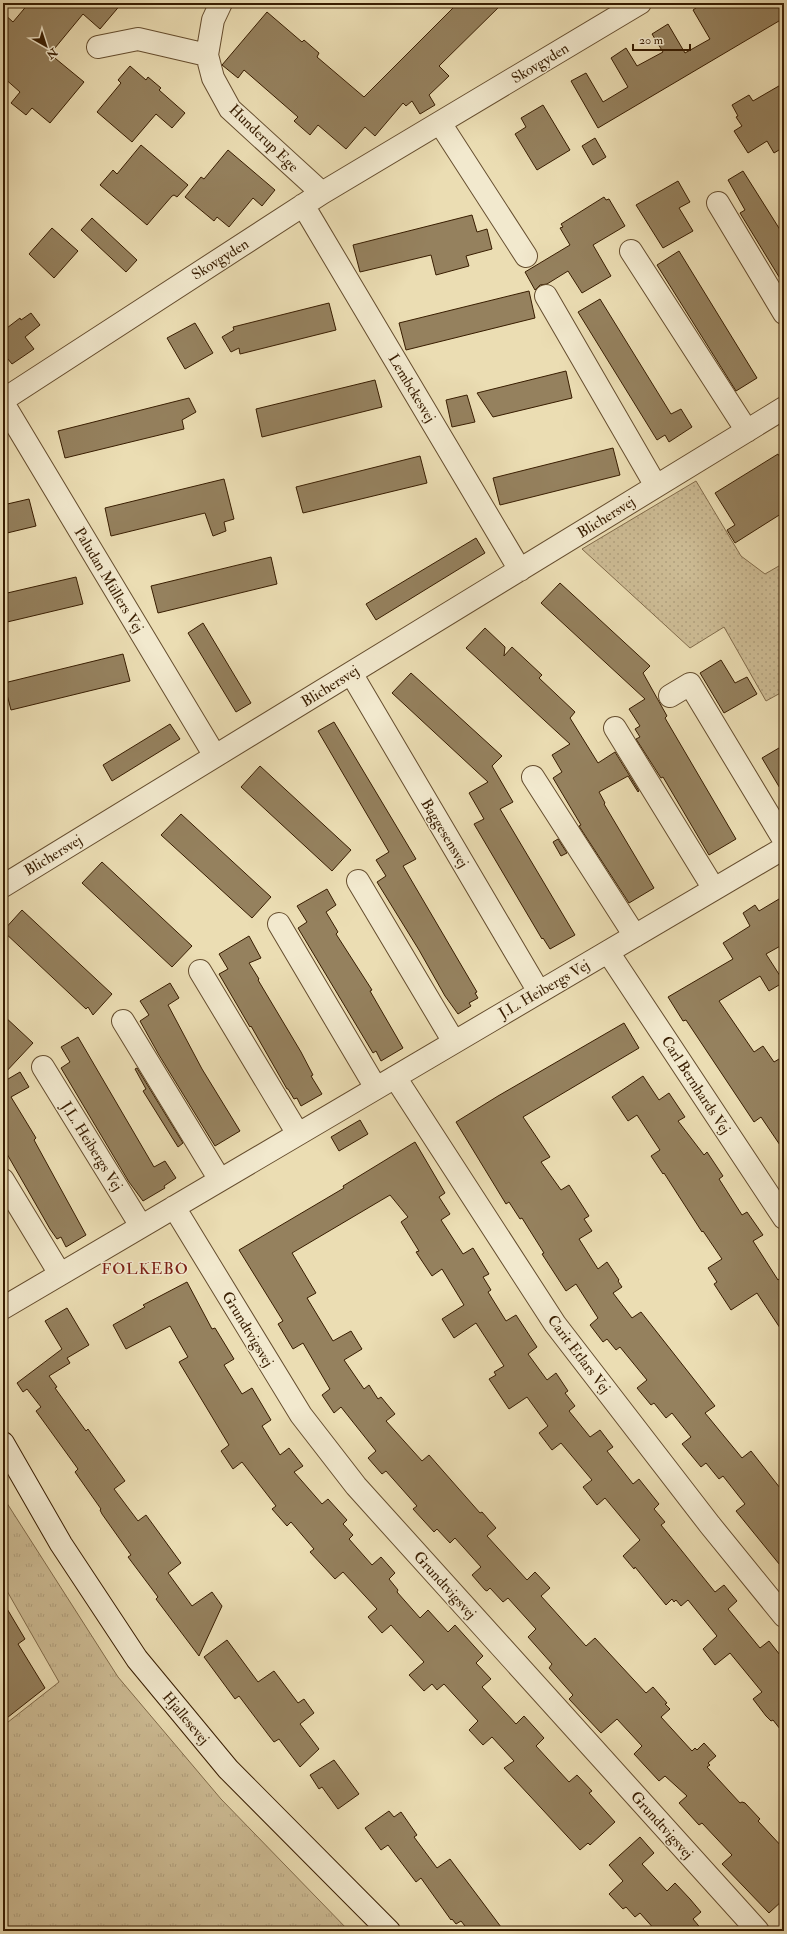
<svg xmlns="http://www.w3.org/2000/svg" width="787" height="1934" viewBox="0 0 787 1934" font-family="'IM FELL Double Pica',serif">
<style>
.grass{fill:url(#grass-tufts);stroke:#826c4b}
.park{fill:url(#park-dots);stroke:#826c4b}
.building{fill:#95815e;stroke:#381d01}
.lines{fill:none;stroke-linecap:round;stroke-linejoin:round}
.minor-casing{stroke:#654d2e;stroke-width:24}
.secondary-casing{stroke:#381d01;stroke-width:24}
.minor{stroke:#f2e9ce;stroke-width:22}
.secondary{stroke:#f2e9ce;stroke-width:22}
.labels{text-anchor:middle;stroke-width:3;stroke-linejoin:round;paint-order:stroke}
.street-label{font-size:15px;fill:#381d01;stroke:#f2e9ce}
.neighbourhood-label{font-size:16px;letter-spacing:1px;fill:#7a1f14;stroke:#f2e9ce}
</style>
<defs>
<pattern id="grass-tufts" width="24" height="20" patternUnits="userSpaceOnUse"><rect width="24" height="20" fill="#cdbc95"/><path d="M3 7l-1-3M5 7V3M7 7l1-3M15 17l-1-3M17 17v-4M19 17l1-3" fill="none" stroke="#b1a17f"/></pattern>
<pattern id="park-dots" width="8" height="8" patternUnits="userSpaceOnUse"><rect width="8" height="8" fill="#cdbc95"/><path d="M2 2h.1M6 6h.1" fill="none" stroke="#b1a17f" stroke-width="1.8" stroke-linecap="round"/></pattern>
</defs>
<rect width="100%" height="100%" fill="#ebddb3"/>
<filter id="stains"><feTurbulence type="fractalNoise" baseFrequency=".005" numOctaves="4"/><feColorMatrix values="0 0 0 0 .2 0 0 0 0 .09 0 0 0 0 .02 0 0 0 .5 -.17"/></filter>
<radialGradient id="worn" r=".72"><stop offset=".6" stop-color="#630" stop-opacity="0"/><stop offset="1" stop-color="#630" stop-opacity=".3"/></radialGradient>
<path class="grass" d="M 3,1497 L 118,1677 L 221,1799 L 349,1931 L 3,1931 L 3,1726 L 59,1682 L 3,1584 Z"/>
<path class="park" d="M 696,481 L 741,556 L 765,574 L 784,563 L 784,691 L 766,701 L 724,627 L 690,648 L 582,549 Z"/>
<path class="building" d="M 29,3 L 122,3 L 100,29 L 83,14 L 50,54 L 84,82 L 50,123 L 32,108 L 26,115 L 11,103 L 20,92 L 3,77 L 3,13 L 13,22 Z
M 458,3 L 503,3 L 439,66 L 449,76 L 429,95 L 435,105 L 420,114 L 412,101 L 406,106 L 403,103 L 375,136 L 365,127 L 346,149 L 318,125 L 310,135 L 294,121 L 298,117 L 244,70 L 238,78 L 222,65 L 267,12 L 302,42 L 304,40 L 319,53 L 317,57 L 364,97 Z
M 703,3 L 784,3 L 784,18 L 598,128 L 571,81 L 586,73 L 603,102 L 628,87 L 611,58 L 626,48 L 637,66 L 663,52 L 652,34 L 668,24 L 685,53 L 710,39 L 693,10 Z
M 130,66 L 146,80 L 148,77 L 161,88 L 159,90 L 185,113 L 172,128 L 156,114 L 132,142 L 97,112 L 121,83 L 118,80 Z
M 784,83 L 784,147 L 774,153 L 767,141 L 748,153 L 734,131 L 742,126 L 736,117 L 738,116 L 732,105 L 749,95 L 753,101 Z
M 543,105 L 570,150 L 537,170 L 515,134 L 526,127 L 521,118 Z
M 595,138 L 606,157 L 593,165 L 582,146 Z
M 141,145 L 188,185 L 177,197 L 174,195 L 172,196 L 147,225 L 100,185 L 113,170 L 117,174 Z
M 228,150 L 275,190 L 262,206 L 253,198 L 229,227 L 217,217 L 214,221 L 185,197 L 201,177 L 204,179 Z
M 743,171 L 784,236 L 784,285 L 740,213 L 745,210 L 728,180 Z
M 678,181 L 690,202 L 679,208 L 693,231 L 663,248 L 636,205 Z
M 604,197 L 606,200 L 609,199 L 625,226 L 593,245 L 611,276 L 582,293 L 568,271 L 547,284 L 540,285 L 535,290 L 525,272 L 570,245 L 560,228 L 563,227 L 561,224 Z
M 472,215 L 477,232 L 487,229 L 492,249 L 466,256 L 469,266 L 436,275 L 431,255 L 360,272 L 353,245 Z
M 92,218 L 137,260 L 126,272 L 81,230 Z
M 52,228 L 78,251 L 54,278 L 29,254 Z
M 679,251 L 757,378 L 736,391 L 657,265 Z
M 529,291 L 535,318 L 406,350 L 399,323 Z
M 600,299 L 671,414 L 681,409 L 692,427 L 669,442 L 665,435 L 657,440 L 578,312 Z
M 329,303 L 336,330 L 240,354 L 239,348 L 231,352 L 222,337 L 234,330 L 233,327 Z
M 31,313 L 40,325 L 25,337 L 34,349 L 12,364 L 3,353 L 3,331 L 20,318 L 21,320 Z
M 195,323 L 213,353 L 185,369 L 167,338 Z
M 566,371 L 572,398 L 493,417 L 477,393 Z
M 375,380 L 382,407 L 262,437 L 256,409 Z
M 467,395 L 475,422 L 452,427 L 446,400 Z
M 189,398 L 196,412 L 182,420 L 184,429 L 65,458 L 58,431 Z
M 613,448 L 620,475 L 500,505 L 493,478 Z
M 778,454 L 784,465 L 784,512 L 735,543 L 727,530 L 735,525 L 715,493 Z
M 420,456 L 427,483 L 303,513 L 296,487 Z
M 224,479 L 234,519 L 224,522 L 226,531 L 213,536 L 205,513 L 111,536 L 105,508 Z
M 29,499 L 36,526 L 3,534 L 3,505 Z
M 476,538 L 485,553 L 376,620 L 366,604 Z
M 271,557 L 277,584 L 158,613 L 151,586 Z
M 76,577 L 83,604 L 3,623 L 3,594 Z
M 560,583 L 650,666 L 643,673 L 667,716 L 665,718 L 736,839 L 709,855 L 663,777 L 661,778 L 636,739 L 640,737 L 635,729 L 640,726 L 629,709 L 645,699 L 541,603 Z
M 203,623 L 251,703 L 236,712 L 188,633 Z
M 485,628 L 505,647 L 504,656 L 512,647 L 542,675 L 539,678 L 575,712 L 570,718 L 598,763 L 615,752 L 639,791 L 638,792 L 628,776 L 599,792 L 605,803 L 604,804 L 654,888 L 629,903 L 579,826 L 581,825 L 578,820 L 553,778 L 562,772 L 552,755 L 570,744 L 466,648 Z
M 123,654 L 130,681 L 11,710 L 4,683 Z
M 721,660 L 735,683 L 747,677 L 757,694 L 724,713 L 700,673 Z
M 411,673 L 502,756 L 492,766 L 513,802 L 500,809 L 575,935 L 550,949 L 543,938 L 542,939 L 474,824 L 484,819 L 469,793 L 488,782 L 392,693 Z
M 334,722 L 416,859 L 403,866 L 477,992 L 475,993 L 478,998 L 469,1003 L 471,1006 L 458,1014 L 445,996 L 419,950 L 377,882 L 386,876 L 376,860 L 389,852 L 318,731 Z
M 170,724 L 180,739 L 112,781 L 103,765 Z
M 784,745 L 784,795 L 762,758 Z
M 260,766 L 351,850 L 332,871 L 241,787 Z
M 181,814 L 271,897 L 252,918 L 161,835 Z
M 558,839 L 567,853 L 561,856 L 553,842 Z
M 102,862 L 192,946 L 172,967 L 82,883 Z
M 327,889 L 336,905 L 326,912 L 338,932 L 336,934 L 372,990 L 370,991 L 403,1048 L 381,1061 L 376,1051 L 373,1053 L 298,928 L 307,922 L 297,906 Z
M 784,896 L 784,944 L 766,954 L 784,982 L 769,991 L 760,976 L 719,1001 L 754,1052 L 763,1046 L 774,1062 L 784,1056 L 784,1151 L 761,1117 L 754,1122 L 686,1020 L 683,1021 L 668,997 L 733,959 L 723,943 L 750,926 L 743,913 L 755,905 L 759,911 Z
M 22,910 L 112,994 L 93,1015 L 88,1007 L 86,1009 L 3,931 Z
M 249,936 L 261,958 L 249,963 L 259,979 L 258,980 L 301,1052 L 313,1075 L 311,1076 L 322,1094 L 301,1106 L 297,1098 L 294,1099 L 288,1089 L 287,1089 L 251,1026 L 250,1027 L 219,974 L 228,969 L 219,954 Z
M 170,983 L 179,998 L 168,1005 L 202,1069 L 240,1131 L 215,1146 L 159,1055 L 140,1021 L 149,1015 L 140,1001 Z
M 3,1015 L 33,1043 L 3,1075 Z
M 624,1023 L 639,1048 L 523,1117 L 550,1157 L 541,1162 L 561,1190 L 569,1185 L 589,1216 L 584,1219 L 592,1231 L 579,1239 L 598,1269 L 607,1262 L 619,1280 L 618,1281 L 622,1287 L 613,1293 L 632,1318 L 641,1312 L 715,1406 L 705,1413 L 742,1458 L 751,1451 L 784,1493 L 784,1570 L 736,1511 L 745,1504 L 723,1476 L 719,1479 L 706,1463 L 701,1467 L 682,1444 L 691,1437 L 672,1413 L 666,1418 L 654,1403 L 651,1405 L 637,1388 L 647,1380 L 620,1347 L 616,1350 L 607,1339 L 603,1342 L 590,1325 L 598,1318 L 576,1284 L 566,1291 L 542,1254 L 544,1253 L 522,1218 L 520,1219 L 509,1202 L 506,1204 L 456,1122 L 498,1096 Z
M 78,1037 L 154,1167 L 165,1161 L 176,1178 L 164,1186 L 165,1188 L 143,1201 L 129,1182 L 61,1068 L 70,1062 L 61,1047 Z
M 137,1068 L 183,1143 L 178,1147 L 143,1091 L 146,1089 L 135,1069 Z
M 20,1072 L 29,1087 L 11,1097 L 36,1138 L 34,1140 L 86,1235 L 66,1247 L 61,1237 L 57,1239 L 50,1229 L 3,1147 L 3,1082 Z
M 643,1076 L 659,1100 L 669,1093 L 685,1117 L 678,1121 L 704,1155 L 707,1152 L 723,1176 L 719,1179 L 742,1215 L 747,1212 L 763,1235 L 753,1241 L 778,1280 L 784,1275 L 784,1334 L 757,1293 L 731,1310 L 714,1284 L 717,1282 L 708,1268 L 722,1259 L 703,1231 L 702,1232 L 664,1173 L 663,1174 L 651,1156 L 660,1150 L 637,1115 L 628,1121 L 612,1097 Z
M 360,1120 L 368,1134 L 339,1151 L 331,1137 Z
M 415,1142 L 445,1193 L 439,1197 L 450,1214 L 441,1220 L 463,1254 L 473,1248 L 489,1274 L 483,1277 L 491,1290 L 488,1292 L 506,1321 L 516,1315 L 537,1347 L 528,1354 L 547,1380 L 556,1373 L 568,1391 L 565,1393 L 575,1406 L 569,1411 L 590,1437 L 600,1430 L 613,1447 L 607,1451 L 633,1484 L 639,1479 L 659,1504 L 654,1509 L 665,1522 L 661,1525 L 715,1592 L 724,1585 L 737,1601 L 728,1609 L 760,1648 L 769,1641 L 784,1660 L 784,1734 L 773,1720 L 771,1721 L 766,1716 L 753,1699 L 762,1692 L 730,1653 L 715,1665 L 703,1649 L 717,1636 L 688,1600 L 681,1606 L 676,1600 L 674,1602 L 672,1599 L 666,1605 L 635,1567 L 634,1569 L 623,1556 L 640,1540 L 605,1498 L 597,1505 L 583,1487 L 592,1480 L 561,1443 L 552,1450 L 539,1433 L 548,1426 L 527,1397 L 509,1409 L 489,1379 L 496,1375 L 494,1372 L 504,1366 L 476,1323 L 454,1338 L 442,1319 L 464,1305 L 442,1269 L 432,1276 L 416,1252 L 419,1251 L 401,1222 L 408,1217 L 390,1195 L 292,1253 L 316,1293 L 307,1298 L 333,1341 L 351,1331 L 362,1349 L 344,1360 L 364,1389 L 369,1385 L 378,1399 L 381,1397 L 395,1414 L 386,1421 L 422,1461 L 429,1455 L 480,1513 L 482,1512 L 496,1528 L 487,1536 L 527,1580 L 535,1572 L 550,1588 L 541,1596 L 586,1646 L 595,1638 L 646,1693 L 653,1687 L 667,1703 L 665,1704 L 670,1709 L 661,1717 L 692,1751 L 695,1748 L 697,1750 L 704,1743 L 716,1756 L 708,1763 L 710,1765 L 707,1767 L 740,1803 L 742,1802 L 745,1803 L 760,1819 L 758,1821 L 784,1849 L 784,1899 L 769,1913 L 722,1864 L 732,1855 L 702,1823 L 699,1825 L 679,1803 L 687,1796 L 665,1776 L 659,1781 L 634,1754 L 642,1746 L 617,1719 L 601,1733 L 569,1699 L 573,1695 L 549,1668 L 552,1664 L 528,1637 L 536,1629 L 508,1598 L 503,1602 L 490,1588 L 487,1591 L 485,1590 L 472,1575 L 481,1567 L 455,1538 L 450,1543 L 437,1529 L 434,1532 L 413,1509 L 417,1506 L 386,1471 L 382,1474 L 368,1458 L 376,1451 L 341,1407 L 334,1413 L 322,1395 L 330,1389 L 303,1343 L 293,1349 L 278,1324 L 283,1321 L 239,1250 L 344,1188 L 343,1186 Z
M 187,1282 L 212,1329 L 215,1328 L 234,1359 L 224,1365 L 242,1394 L 252,1388 L 271,1420 L 262,1426 L 280,1455 L 289,1448 L 303,1466 L 294,1472 L 322,1504 L 328,1499 L 347,1520 L 343,1524 L 353,1535 L 349,1539 L 372,1565 L 381,1557 L 395,1573 L 389,1579 L 398,1590 L 397,1592 L 420,1618 L 428,1610 L 448,1632 L 455,1625 L 483,1656 L 476,1663 L 491,1679 L 482,1687 L 516,1724 L 524,1716 L 544,1738 L 536,1746 L 569,1782 L 577,1775 L 592,1791 L 589,1793 L 615,1822 L 590,1845 L 588,1843 L 580,1850 L 504,1768 L 514,1761 L 492,1737 L 483,1745 L 469,1730 L 478,1721 L 444,1684 L 437,1690 L 432,1684 L 424,1691 L 409,1675 L 424,1662 L 391,1625 L 382,1633 L 368,1617 L 377,1609 L 343,1572 L 335,1579 L 310,1552 L 314,1549 L 291,1522 L 287,1526 L 272,1509 L 276,1506 L 242,1462 L 233,1469 L 221,1451 L 229,1445 L 179,1362 L 188,1357 L 170,1326 L 126,1349 L 113,1325 L 145,1307 L 143,1305 Z
M 67,1308 L 89,1345 L 67,1358 L 70,1363 L 49,1376 L 57,1387 L 55,1388 L 86,1431 L 88,1429 L 125,1481 L 114,1489 L 138,1521 L 146,1515 L 181,1563 L 168,1573 L 192,1606 L 212,1592 L 222,1606 L 199,1656 L 156,1599 L 158,1597 L 128,1557 L 131,1555 L 102,1514 L 100,1510 L 101,1509 L 75,1472 L 78,1469 L 36,1411 L 41,1407 L 27,1389 L 23,1392 L 17,1383 L 62,1349 L 45,1321 Z
M 3,1602 L 25,1639 L 18,1644 L 45,1688 L 3,1721 Z
M 227,1640 L 258,1682 L 274,1671 L 298,1703 L 304,1699 L 314,1713 L 300,1724 L 319,1749 L 300,1767 L 279,1739 L 274,1742 L 270,1737 L 239,1696 L 235,1699 L 204,1657 Z
M 334,1760 L 359,1794 L 338,1809 L 322,1787 L 319,1789 L 310,1775 Z
M 389,1811 L 394,1817 L 401,1812 L 417,1835 L 414,1837 L 437,1868 L 450,1859 L 504,1931 L 469,1931 L 461,1921 L 456,1924 L 452,1919 L 451,1920 L 421,1878 L 416,1882 L 388,1845 L 381,1850 L 365,1828 Z
M 640,1837 L 654,1853 L 642,1864 L 667,1891 L 675,1883 L 690,1899 L 701,1912 L 693,1919 L 703,1931 L 656,1931 L 640,1913 L 635,1917 L 626,1907 L 623,1909 L 609,1894 L 623,1881 L 609,1865 Z"/>
<g class="lines">
<defs>
<path id="minor" d="M 221,3 L 213,20 L 207,55 L 213,78 L 230,109 L 322,193
M 98,47 L 138,39 L 207,55
M 440,123 L 526,256
M 718,203 L 784,313
M 303,205 L 520,570
M 631,251 L 747,431
M 546,296 L 656,486
M 3,400 L 322,193 L 640,3
M 3,403 L 215,756
M 351,673 L 539,992
M 670,696 L 690,684 L 784,840
M 615,728 L 714,889
M 533,777 L 635,936
M 358,881 L 454,1042
M 3,886 L 784,408
M 279,924 L 376,1088
M 608,952 L 784,1218
M 200,971 L 298,1134
M 123,1021 L 220,1180
M 43,1067 L 141,1226
M 395,1077 L 555,1324 L 710,1525 L 784,1616
M 3,1180 L 60,1274
M 174,1207 L 301,1415 L 356,1486 L 758,1931
M 3,1308 L 784,848"/>
<path id="secondary" d="M 3,1443 L 61,1544 L 137,1659 L 228,1769 L 389,1931"/>
</defs>
<use href="#minor" class="minor-casing"/>
<use href="#secondary" class="secondary-casing"/>
<use href="#minor" class="minor"/>
<use href="#secondary" class="secondary"/>
</g>
<g class="labels">
<g class="street-label">
<text transform="translate(540 63) rotate(-31)" y="5">Skovgyden</text>
<text transform="translate(264 138) rotate(44)" y="5">Hunderup Ege</text>
<text transform="translate(220 259) rotate(-32)" y="5">Skovgyden</text>
<text transform="translate(412 388) rotate(59)" y="5">Lembckesvej</text>
<text transform="translate(606 517) rotate(-32)" y="5">Blichersvej</text>
<text transform="translate(109 580) rotate(59)" y="5">Paludan Müllers Vej</text>
<text transform="translate(330 686) rotate(-32)" y="5">Blichersvej</text>
<text transform="translate(445 833) rotate(59)" y="5">Baggesensvej</text>
<text transform="translate(53 855) rotate(-31)" y="5">Blichersvej</text>
<text transform="translate(544 989) rotate(-30)" y="5">J.L. Heibergs Vej</text>
<text transform="translate(696 1085) rotate(57)" y="5">Carl Bernhards Vej</text>
<text transform="translate(92 1146) rotate(58)" y="5">J.L. Heibergs Vej</text>
<text transform="translate(248 1329) rotate(59)" y="5">Grundtvigsvej</text>
<text transform="translate(579 1354) rotate(53)" y="5">Carit Etlars Vej</text>
<text transform="translate(445 1585) rotate(48)" y="5">Grundtvigsvej</text>
<text transform="translate(186 1718) rotate(50)" y="5">Hjallesevej</text>
<text transform="translate(662 1825) rotate(48)" y="5">Grundtvigsvej</text>
</g>
<g class="neighbourhood-label">
<text x="145" y="1274">FOLKEBO</text>
</g>
</g>
<rect width="787" height="1934" fill="none" stroke="#ebddb3" stroke-width="16"/>
<rect x="4" y="4" width="779" height="1926" fill="none" stroke="#381d01" stroke-width="2"/>
<rect x="8" y="8" width="771" height="1918" fill="none" stroke="#381d01"/>
<g transform="translate(46 46) rotate(141)" stroke="#f2e9ce" stroke-width="3" paint-order="stroke">
<path d="M0-3L7 15L0 10L-7 15Z" fill="#381d01"/>
<text y="-6" font-size="11" font-weight="bold" text-anchor="middle" fill="#381d01">N</text>
</g>
<path d="M633 44v6h57v-6" fill="none" stroke="#381d01" stroke-width="2"/>
<text x="639" y="44" font-size="12" fill="#381d01" stroke="#f2e9ce" stroke-width="3" paint-order="stroke">20 m</text>
<rect width="100%" height="100%" filter="url(#stains)"/>
<rect width="100%" height="100%" fill="url(#worn)"/>
</svg>
